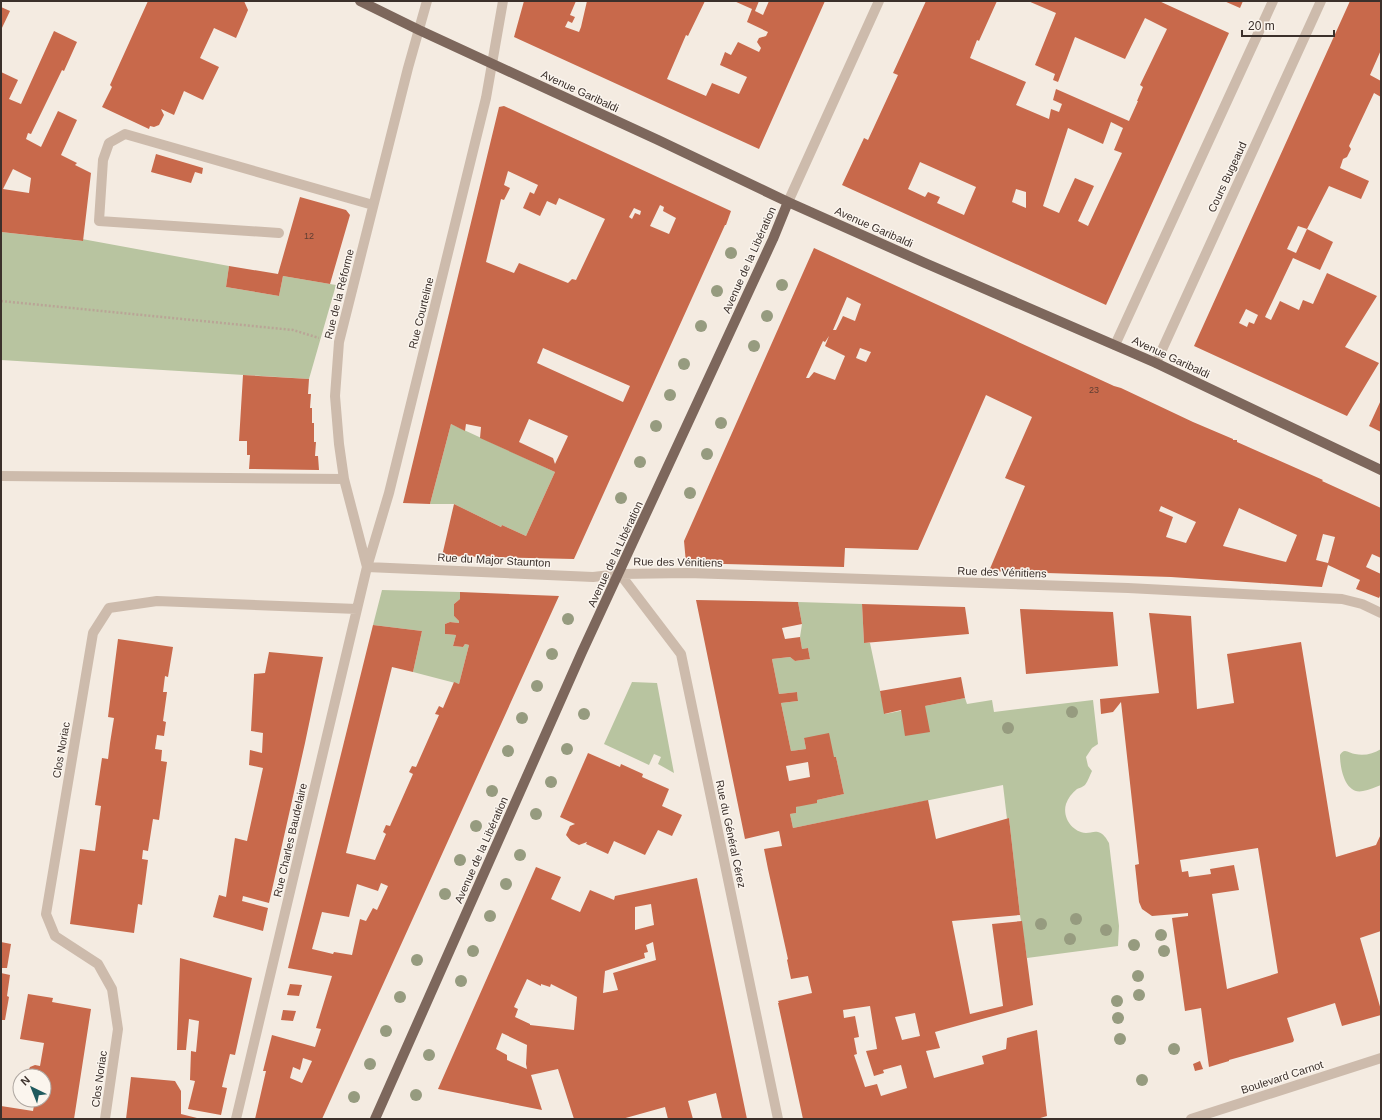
<svg xmlns="http://www.w3.org/2000/svg" width="1382" height="1120" viewBox="0 0 1382 1120" font-family="Helvetica,sans-serif">
<style>
.green{fill:#b8c4a0}
.building{fill:#c8694b;fill-rule:evenodd}
.lines{fill:none;stroke-linecap:round;stroke-linejoin:round}
.path{stroke:#b9a596;stroke-width:2.5;stroke-dasharray:2 2;stroke-linecap:butt}
.minor{stroke:#cdbbac;stroke-width:10}
.major{stroke:#7d675c;stroke-width:10}
.tree{fill:#969b7f}
.labels{text-anchor:middle;stroke-width:3;stroke-linejoin:round;paint-order:stroke}
.number-label{font-size:9px;fill:#5e3e33}
.street-label{font-size:11px;fill:#3b302b;stroke:#fbf5ee}
</style>
<rect width="100%" height="100%" fill="#f4ebe1"/>
<path class="green" d="M 1,232 L 82,241 L 82,239 L 229,266 L 226,287 L 279,296 L 283,276 L 336,285 L 309,379 L 1,360 Z
M 451,424 L 555,472 L 526,536 L 502,525 L 501,527 L 454,504 L 430,504 Z
M 382,590 L 460,592 L 460,599 L 454,604 L 454,616 L 459,621 L 459,623 L 450,622 L 445,624 L 445,634 L 456,635 L 453,646 L 463,647 L 465,644 L 469,645 L 459,684 L 413,672 L 422,631 L 373,625 Z
M 798,602 L 862,604 L 864,643 L 870,643 L 885,714 L 965,698 L 967,704 L 992,700 L 994,712 L 1093,700 L 1098,744 L 1092,748 L 1086,757 L 1088,766 L 1092,771 C 1090,775 1088,781 1085,785 C 1083,787 1079,788 1077,789 C 1072,793 1068,798 1066,804 C 1062,817 1072,832 1086,833 C 1090,833 1094,831 1098,832 C 1104,834 1106,838 1109,843 L 1119,926 L 1118,946 L 1027,958 L 1020,915 L 1009,818 L 1007,819 L 1003,785 L 793,828 L 790,814 L 796,813 L 796,807 L 817,800 L 844,794 L 836,757 L 834,757 L 804,738 L 806,749 L 791,751 L 781,703 L 798,701 L 797,692 L 779,694 L 772,659 L 790,657 L 795,661 L 810,659 L 808,648 L 802,649 L 800,637 L 802,624 Z
M 632,682 L 657,683 L 674,773 L 658,764 L 661,757 L 654,754 L 649,765 L 604,744 Z
M 1381,749 L 1381,785 C 1375,787 1369,790 1363,791 C 1345,795 1340,768 1340,755 C 1341,753 1343,751 1345,751 C 1348,751 1352,754 1355,754 C 1364,756 1373,754 1381,749 Z"/>
<path class="building" d="M 148,1 L 244,1 L 248,10 L 236,38 L 214,28 L 200,58 L 219,67 L 203,100 L 184,91 L 174,115 L 161,109 L 164,115 L 159,125 L 154,127 L 150,126 L 149,129 L 102,107 L 112,87 L 110,85 Z
M 524,1 L 576,1 L 570,15 L 575,17 L 572,23 L 568,21 L 565,27 L 579,32 L 581,27 L 587,1 L 705,1 L 688,36 L 686,35 L 667,79 L 706,96 L 712,83 L 739,94 L 747,77 L 720,65 L 725,52 L 731,55 L 738,42 L 759,52 L 761,48 L 757,42 L 759,38 L 766,36 L 768,32 L 747,22 L 752,9 L 734,1 L 759,1 L 755,11 L 763,15 L 769,1 L 825,1 L 759,149 L 514,37 Z
M 926,1 L 997,1 L 979,41 L 977,40 L 970,58 L 1026,82 L 1016,105 L 1049,119 L 1051,109 L 1059,112 L 1062,104 L 1053,100 L 1056,89 L 1129,121 L 1138,101 L 1137,101 L 1143,87 L 1140,85 L 1167,29 L 1145,18 L 1125,59 L 1075,37 L 1058,82 L 1053,80 L 1055,74 L 1035,65 L 1056,13 L 1028,1 L 1159,1 L 1229,33 L 1106,305 L 842,185 L 864,138 L 868,140 L 898,75 L 893,73 ZM 1111,122 L 1123,128 L 1114,150 L 1122,153 L 1088,226 L 1078,221 L 1094,186 L 1075,178 L 1059,213 L 1043,206 L 1068,128 L 1103,144 ZM 920,162 L 976,187 L 964,215 L 937,203 L 940,197 L 928,192 L 925,197 L 908,189 ZM 1016,189 L 1026,192 L 1026,208 L 1012,202 Z
M 1224,1 L 1243,1 L 1240,8 Z
M 1350,1 L 1381,1 L 1381,50 L 1370,75 L 1381,81 L 1381,97 L 1374,93 L 1349,146 L 1351,149 L 1347,157 L 1343,159 L 1340,168 L 1369,181 L 1361,199 L 1329,186 L 1307,229 L 1298,226 L 1287,249 L 1296,253 L 1307,229 L 1333,242 L 1320,270 L 1293,258 L 1265,317 L 1271,320 L 1280,301 L 1299,310 L 1303,300 L 1313,304 L 1327,273 L 1377,296 L 1345,347 L 1379,363 L 1347,416 L 1194,346 ZM 1246,309 L 1258,315 L 1254,324 L 1249,322 L 1247,327 L 1239,323 Z
M 1,7 L 10,11 L 1,30 Z
M 54,31 L 77,42 L 64,71 L 62,70 L 31,134 L 28,133 L 26,139 L 41,147 L 58,111 L 77,120 L 61,155 L 77,163 L 75,165 L 91,173 L 83,241 L 1,232 L 1,72 L 18,80 L 9,99 L 21,104 ZM 13,169 L 31,178 L 29,193 L 3,189 Z
M 504,106 L 731,211 L 726,225 L 725,225 L 574,559 L 442,556 L 454,504 L 501,527 L 502,525 L 526,536 L 555,472 L 480,438 L 481,427 L 466,424 L 465,431 L 451,424 L 430,504 L 403,503 L 499,107 ZM 508,171 L 538,185 L 534,194 L 530,192 L 523,208 L 540,216 L 547,201 L 556,205 L 559,198 L 605,219 L 576,280 L 572,279 L 568,283 L 519,263 L 514,273 L 486,262 L 501,199 L 504,200 L 510,188 L 504,185 ZM 660,205 L 664,207 L 663,211 L 676,218 L 669,234 L 650,226 ZM 634,208 L 641,211 L 640,215 L 635,213 L 632,219 L 629,217 ZM 543,348 L 630,386 L 623,402 L 537,363 ZM 529,419 L 568,436 L 555,464 L 553,458 L 519,442 Z
M 156,154 L 203,168 L 202,174 L 195,172 L 191,183 L 151,172 Z
M 300,197 L 346,210 L 350,215 L 330,284 L 283,276 L 279,296 L 226,287 L 229,266 L 278,274 Z
M 814,248 L 1114,386 L 1121,388 L 1193,422 L 1233,439 L 1233,440 L 1237,440 L 1237,442 L 1323,480 L 1322,481 L 1381,508 L 1381,558 L 1372,554 L 1366,567 L 1381,574 L 1381,594 L 1379,598 L 1356,589 L 1360,580 L 1328,565 L 1322,587 L 1171,577 L 989,571 L 1025,486 L 1005,478 L 1032,417 L 986,395 L 918,550 L 845,548 L 844,567 L 686,563 L 684,541 ZM 847,297 L 861,304 L 855,321 L 843,316 L 836,330 L 833,330 ZM 829,336 L 825,346 L 845,356 L 835,380 L 814,372 L 809,378 L 806,378 L 823,341 L 825,342 ZM 860,348 L 871,352 L 866,362 L 856,358 ZM 1161,506 L 1196,522 L 1186,543 L 1166,537 L 1173,517 L 1159,511 ZM 1239,508 L 1297,535 L 1286,562 L 1223,546 ZM 1323,534 L 1335,537 L 1328,563 L 1316,560 Z
M 243,375 L 309,379 L 308,394 L 311,394 L 310,408 L 312,408 L 312,423 L 314,423 L 314,442 L 316,442 L 315,456 L 318,456 L 319,470 L 249,469 L 250,455 L 247,455 L 247,441 L 239,441 Z
M 1381,400 L 1381,432 L 1369,426 Z
M 460,592 L 559,596 L 322,1119 L 255,1119 L 266,1071 L 263,1071 L 272,1035 L 315,1047 L 321,1029 L 316,1028 L 332,976 L 288,968 L 373,625 L 422,631 L 413,672 L 392,667 L 346,853 L 375,860 L 386,834 L 383,832 L 386,825 L 390,826 L 413,774 L 409,772 L 412,766 L 416,767 L 439,715 L 435,714 L 439,706 L 443,708 L 454,682 L 459,684 L 469,645 L 465,644 L 463,647 L 453,646 L 456,635 L 445,634 L 445,624 L 450,622 L 459,623 L 459,621 L 454,616 L 454,604 L 460,599 ZM 381,883 L 388,886 L 377,910 L 373,908 L 366,921 L 360,919 L 352,955 L 334,952 L 333,954 L 312,949 L 322,912 L 349,917 L 357,884 L 378,891 ZM 303,1058 L 312,1061 L 302,1083 L 290,1078 L 293,1067 L 300,1070 Z
M 696,600 L 798,602 L 802,624 L 782,628 L 785,639 L 800,637 L 802,649 L 808,648 L 810,659 L 795,661 L 790,657 L 772,659 L 779,694 L 797,692 L 798,701 L 781,703 L 791,751 L 806,749 L 804,738 L 829,733 L 834,757 L 836,757 L 844,794 L 817,800 L 817,803 L 796,807 L 796,813 L 790,814 L 793,828 L 928,800 L 936,839 L 1009,818 L 1020,915 L 952,921 L 970,1014 L 1003,1006 L 992,924 L 1022,921 L 1033,1005 L 935,1032 L 940,1048 L 926,1051 L 934,1078 L 984,1064 L 982,1056 L 1006,1049 L 1007,1038 L 1037,1030 L 1047,1116 L 1037,1119 L 803,1119 L 778,1003 L 779,1003 L 778,1001 L 812,993 L 808,976 L 791,979 L 787,960 L 788,959 L 768,869 L 764,849 L 782,846 L 779,831 L 745,839 ZM 808,762 L 810,777 L 789,781 L 786,766 ZM 870,1006 L 877,1049 L 866,1051 L 874,1076 L 884,1073 L 883,1070 L 901,1065 L 907,1088 L 881,1096 L 877,1084 L 865,1087 L 854,1055 L 857,1054 L 854,1038 L 859,1037 L 855,1016 L 844,1018 L 843,1010 ZM 915,1013 L 920,1036 L 902,1040 L 895,1017 Z
M 862,604 L 965,607 L 969,634 L 864,643 Z
M 1020,609 L 1113,612 L 1118,666 L 1026,674 Z
M 1149,613 L 1191,616 L 1197,709 L 1234,703 L 1227,654 L 1301,642 L 1336,857 L 1376,845 L 1381,834 L 1381,931 L 1360,938 L 1381,1010 L 1381,1015 L 1342,1026 L 1335,1003 L 1287,1018 L 1294,1040 L 1293,1042 L 1229,1060 L 1229,1061 L 1209,1067 L 1201,1008 L 1185,1011 L 1172,918 L 1188,916 L 1188,913 L 1152,916 L 1142,909 L 1139,902 L 1135,865 L 1139,864 L 1121,702 L 1113,712 L 1101,714 L 1100,699 L 1159,693 ZM 1258,848 L 1278,973 L 1227,989 L 1212,894 L 1239,890 L 1234,865 L 1210,869 L 1211,874 L 1189,877 L 1188,871 L 1182,872 L 1180,860 Z
M 118,639 L 173,647 L 168,677 L 165,676 L 163,692 L 167,692 L 163,721 L 166,722 L 164,736 L 157,735 L 155,749 L 162,750 L 161,761 L 167,762 L 159,820 L 153,819 L 148,851 L 143,850 L 142,859 L 148,860 L 142,905 L 138,904 L 134,933 L 70,924 L 80,849 L 95,851 L 101,806 L 95,805 L 102,758 L 108,759 L 110,743 L 114,718 L 108,717 Z
M 269,652 L 323,657 L 305,743 L 269,903 L 243,896 L 242,901 L 268,908 L 263,931 L 213,917 L 219,895 L 226,897 L 235,838 L 247,841 L 263,768 L 249,765 L 250,750 L 262,753 L 263,733 L 251,731 L 254,676 L 254,674 L 265,673 Z
M 961,677 L 965,698 L 925,706 L 930,732 L 905,736 L 901,710 L 884,714 L 880,691 Z
M 588,753 L 620,767 L 621,764 L 643,774 L 642,777 L 669,789 L 662,806 L 682,815 L 672,836 L 658,830 L 645,855 L 614,841 L 608,854 L 586,844 L 587,842 L 579,845 L 571,841 L 566,835 L 570,826 L 575,824 L 560,817 Z
M 536,867 L 561,877 L 551,899 L 580,912 L 590,890 L 614,900 L 615,896 L 697,878 L 747,1119 L 722,1119 L 716,1093 L 688,1101 L 693,1119 L 668,1119 L 665,1107 L 622,1119 L 574,1119 L 558,1069 L 531,1075 L 542,1110 L 438,1089 ZM 651,904 L 654,925 L 635,930 L 635,907 ZM 653,942 L 656,960 L 613,973 L 618,990 L 603,993 L 605,971 L 645,958 L 644,953 L 648,952 L 646,945 ZM 527,979 L 541,986 L 541,984 L 550,987 L 551,984 L 577,997 L 574,1030 L 530,1025 L 530,1024 L 515,1017 L 518,1009 L 514,1007 ZM 502,1033 L 527,1045 L 526,1064 L 527,1069 L 507,1060 L 507,1055 L 496,1049 Z
M 1,942 L 11,944 L 7,968 L 1,968 Z
M 180,958 L 252,978 L 235,1055 L 230,1054 L 222,1087 L 227,1088 L 221,1115 L 188,1109 L 195,1081 L 190,1080 L 191,1051 L 196,1052 L 199,1021 L 189,1019 L 186,1050 L 177,1050 Z
M 1,973 L 10,975 L 7,996 L 9,997 L 5,1020 L 1,1020 Z
M 290,984 L 302,985 L 299,996 L 287,995 Z
M 28,994 L 53,998 L 52,1002 L 91,1009 L 74,1119 L 1,1119 L 1,1106 L 33,1111 L 35,1100 L 44,1100 L 44,1076 L 26,1076 L 30,1067 L 35,1065 L 40,1066 L 44,1043 L 20,1039 Z
M 283,1010 L 296,1011 L 293,1021 L 281,1020 Z
M 1200,1061 L 1203,1069 L 1195,1071 L 1193,1064 Z
M 131,1077 L 175,1081 L 181,1091 L 181,1114 L 201,1119 L 126,1119 Z"/>
<g class="lines">
<path class="path" d="M 1,301 L 293,330 L 319,338"/>
<path class="minor" d="M 788,202 L 879,1
M 279,233 L 99,221 L 103,160 L 109,143 L 125,134 L 373,205
M 1115,345 L 1273,1
M 1156,363 L 1321,1
M 1,476 L 344,479
M 367,567 L 593,577 L 620,574 L 688,573 L 1128,588 L 1342,599 L 1362,604 L 1381,613
M 367,567 L 344,479 L 339,444 L 335,396 L 339,342 L 408,68 L 427,1
M 620,574 L 681,654 L 778,1119
M 105,1119 L 118,1029 L 112,989 L 98,964 L 55,936 L 46,914 L 93,633 L 109,608 L 157,601 L 357,609
M 236,1119 L 367,567 L 389,493 L 486,98 L 503,1
M 1191,1119 L 1381,1058"/>
<path class="major" d="M 360,1 L 419,30 L 658,140 L 788,202 L 925,263 L 1156,363 L 1381,470
M 375,1119 L 582,652 L 773,239 L 788,202"/>
</g>
<g class="tree">
<circle cx="731" cy="253" r="6"/>
<circle cx="782" cy="285" r="6"/>
<circle cx="717" cy="291" r="6"/>
<circle cx="767" cy="316" r="6"/>
<circle cx="701" cy="326" r="6"/>
<circle cx="754" cy="346" r="6"/>
<circle cx="684" cy="364" r="6"/>
<circle cx="670" cy="395" r="6"/>
<circle cx="721" cy="423" r="6"/>
<circle cx="656" cy="426" r="6"/>
<circle cx="707" cy="454" r="6"/>
<circle cx="640" cy="462" r="6"/>
<circle cx="690" cy="493" r="6"/>
<circle cx="621" cy="498" r="6"/>
<circle cx="568" cy="619" r="6"/>
<circle cx="552" cy="654" r="6"/>
<circle cx="537" cy="686" r="6"/>
<circle cx="1072" cy="712" r="6"/>
<circle cx="584" cy="714" r="6"/>
<circle cx="522" cy="718" r="6"/>
<circle cx="1008" cy="728" r="6"/>
<circle cx="567" cy="749" r="6"/>
<circle cx="508" cy="751" r="6"/>
<circle cx="551" cy="782" r="6"/>
<circle cx="492" cy="791" r="6"/>
<circle cx="536" cy="814" r="6"/>
<circle cx="476" cy="826" r="6"/>
<circle cx="520" cy="855" r="6"/>
<circle cx="460" cy="860" r="6"/>
<circle cx="506" cy="884" r="6"/>
<circle cx="445" cy="894" r="6"/>
<circle cx="490" cy="916" r="6"/>
<circle cx="1076" cy="919" r="6"/>
<circle cx="1041" cy="924" r="6"/>
<circle cx="1106" cy="930" r="6"/>
<circle cx="1161" cy="935" r="6"/>
<circle cx="1070" cy="939" r="6"/>
<circle cx="1134" cy="945" r="6"/>
<circle cx="473" cy="951" r="6"/>
<circle cx="1164" cy="951" r="6"/>
<circle cx="417" cy="960" r="6"/>
<circle cx="1138" cy="976" r="6"/>
<circle cx="461" cy="981" r="6"/>
<circle cx="1139" cy="995" r="6"/>
<circle cx="400" cy="997" r="6"/>
<circle cx="1117" cy="1001" r="6"/>
<circle cx="1118" cy="1018" r="6"/>
<circle cx="386" cy="1031" r="6"/>
<circle cx="1120" cy="1039" r="6"/>
<circle cx="1174" cy="1049" r="6"/>
<circle cx="429" cy="1055" r="6"/>
<circle cx="370" cy="1064" r="6"/>
<circle cx="1142" cy="1080" r="6"/>
<circle cx="416" cy="1095" r="6"/>
<circle cx="354" cy="1097" r="6"/>
</g>
<g class="labels">
<g class="number-label">
<text x="309" y="239">12</text>
<text x="1094" y="393">23</text>
</g>
<g class="street-label">
<text transform="translate(580 91) rotate(25)" y="4">Avenue Garibaldi</text>
<text transform="translate(1227 177) rotate(-65)" y="4">Cours Bugeaud</text>
<text transform="translate(874 227) rotate(24)" y="4">Avenue Garibaldi</text>
<text transform="translate(749 260) rotate(-66)" y="4">Avenue de la Libération</text>
<text transform="translate(339 294) rotate(-76)" y="4">Rue de la Réforme</text>
<text transform="translate(421 313) rotate(-76)" y="4">Rue Courteline</text>
<text transform="translate(1171 357) rotate(25)" y="4">Avenue Garibaldi</text>
<text transform="translate(615 554) rotate(-65)" y="4">Avenue de la Libération</text>
<text transform="translate(494 560) rotate(3)" y="4">Rue du Major Staunton</text>
<text transform="translate(678 562) rotate(1)" y="4">Rue des Vénitiens</text>
<text transform="translate(1002 572) rotate(2)" y="4">Rue des Vénitiens</text>
<text transform="translate(61 750) rotate(-80)" y="4">Clos Noriac</text>
<text transform="translate(731 834) rotate(78)" y="4">Rue du Général Cérez</text>
<text transform="translate(290 840) rotate(-77)" y="4">Rue Charles Baudelaire</text>
<text transform="translate(481 850) rotate(-66)" y="4">Avenue de la Libération</text>
<text transform="translate(1282 1077) rotate(-18)" y="4">Boulevard Carnot</text>
<text transform="translate(99 1079) rotate(-82)" y="4">Clos Noriac</text>
</g>
</g>
<rect width="1382" height="1120" fill="none" stroke="#3b302b" stroke-width="4"/>
<g transform="translate(32 1088) rotate(317)"><circle r="19" fill="#fbf5ee" stroke="#aea6a0"/>
<path d="M0-3L7 15L0 10L-7 15Z" fill="#1f5a5e"/>
<text y="-6" font-size="11" font-weight="bold" text-anchor="middle" fill="#3b302b">N</text>
</g>
<path d="M1242 30v6h92v-6" fill="none" stroke="#3b302b" stroke-width="2"/>
<text x="1248" y="30" font-size="12" fill="#3b302b" stroke="#fbf5ee" stroke-width="3" paint-order="stroke">20 m</text>
</svg>
